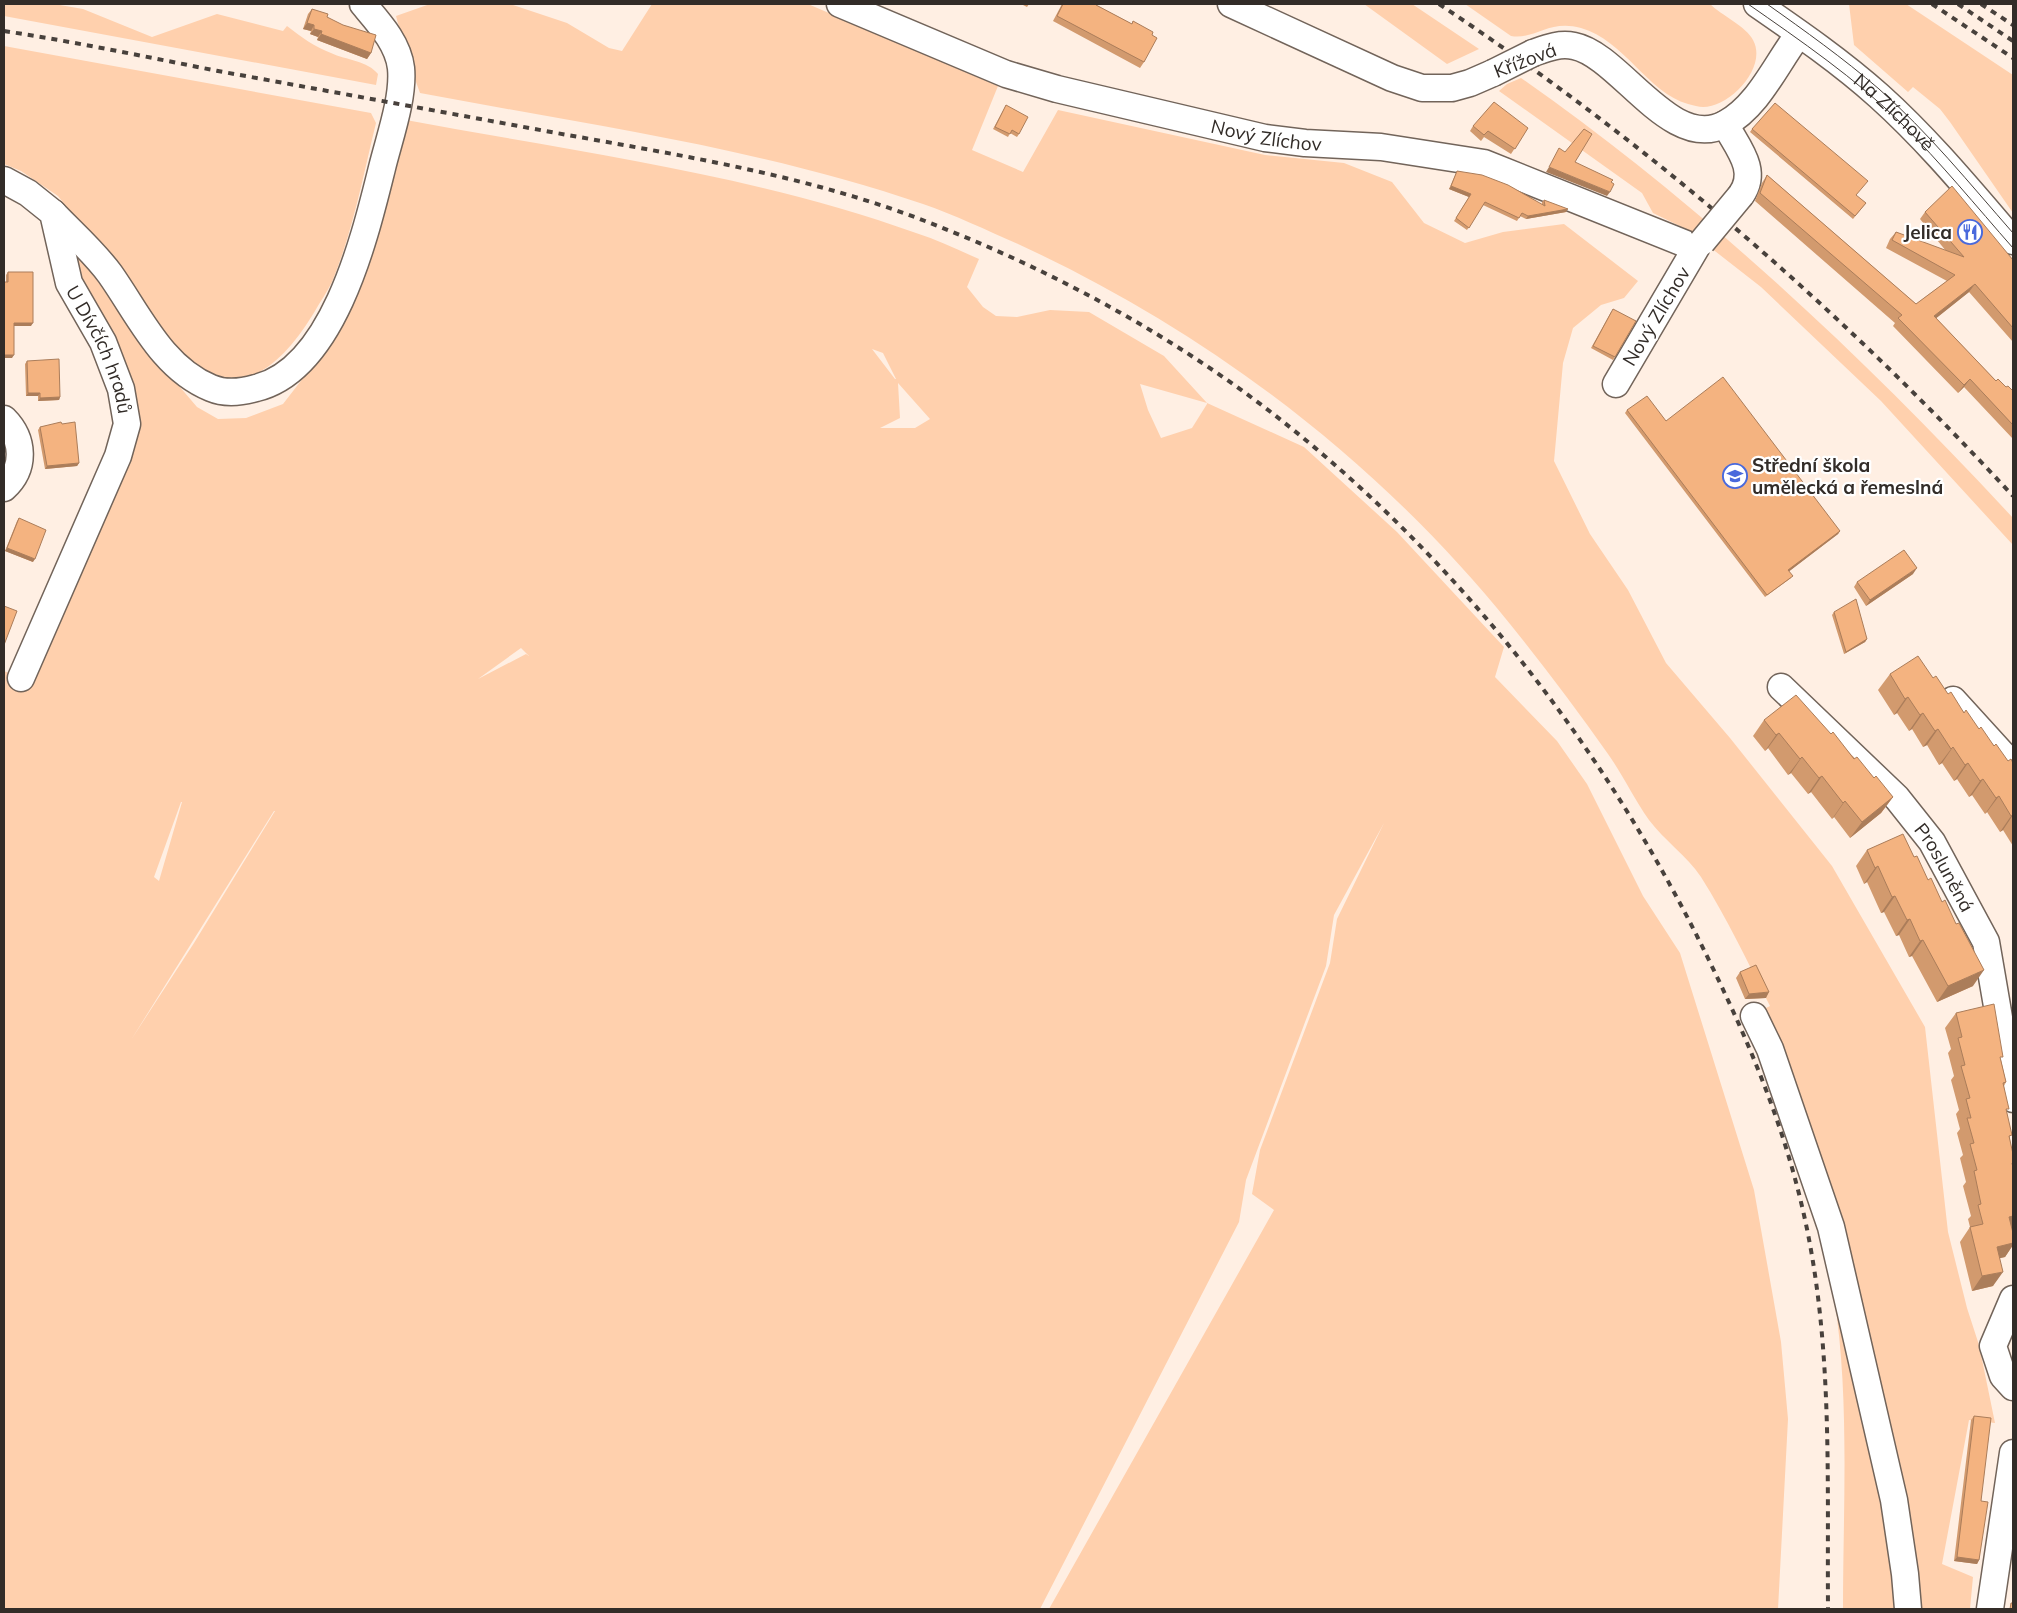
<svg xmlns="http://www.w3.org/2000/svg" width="2017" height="1613" viewBox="0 0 2017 1613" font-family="Mulish,sans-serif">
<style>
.green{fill:#ffd0ad;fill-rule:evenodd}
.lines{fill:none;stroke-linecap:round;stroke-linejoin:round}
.minor-casing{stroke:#72645a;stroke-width:29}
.minor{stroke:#fff;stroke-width:26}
.tram{stroke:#48413c;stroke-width:1}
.rail{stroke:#48413c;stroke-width:4;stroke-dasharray:6 6;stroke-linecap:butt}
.minor-bridge-casing{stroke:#72645a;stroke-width:29;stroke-linecap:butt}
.minor-bridge{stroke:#fff;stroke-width:26}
.wall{fill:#d29a6e}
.shaded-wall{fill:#ab7d5a}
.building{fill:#f4b380;stroke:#ab7d5a}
.labels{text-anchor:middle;stroke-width:4.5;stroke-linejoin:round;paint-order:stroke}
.street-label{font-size:19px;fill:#322c28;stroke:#fff}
.poi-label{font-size:19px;font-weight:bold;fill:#322c28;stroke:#fff;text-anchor:end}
</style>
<rect width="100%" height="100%" fill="#ffefe3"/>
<path class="green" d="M 4,4 L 54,4 L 83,9 L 152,37 L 217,14 L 283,31 L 287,26 C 301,37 315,47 331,53 C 346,60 368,61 378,74 L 376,85 L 4,16 Z
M 430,4 L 510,4 L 567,23 L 609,48 L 622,51 L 652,4 L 808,4 L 998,86 L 972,150 L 1023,172 L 1058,110 L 1265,155 L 1344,163 L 1392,182 L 1424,223 L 1465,243 L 1503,232 L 1564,224 L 1638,281 L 1624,298 L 1601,305 L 1573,328 L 1563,363 L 1554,461 L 1590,534 L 1628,590 L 1666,663 L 1730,738 L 1832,866 L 1925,1027 L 1948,1232 L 1967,1308 L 1979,1345 L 1995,1423 L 1969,1420 L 1942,1564 L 1973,1577 L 1970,1609 L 1843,1609 C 1843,1506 1850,1399 1834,1296 C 1818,1200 1786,1106 1758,1012 L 1770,1006 C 1748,963 1727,918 1701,877 C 1687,856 1664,840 1649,820 C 1634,799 1623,775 1608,754 C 1577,710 1544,666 1510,624 C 1379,461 1207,331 1018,244 C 986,230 955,215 923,204 C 760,148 589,125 420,93 L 407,57 L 396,16 Z
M 1364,4 L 1412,4 L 1479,49 L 1447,64 Z
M 1465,4 L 1710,4 C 1721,15 1747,27 1753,40 C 1768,67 1730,107 1703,107 C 1699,107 1693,105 1688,104 C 1648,93 1624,40 1581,28 C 1549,19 1535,40 1511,36 Z
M 1849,4 L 1906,4 L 2013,75 L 2013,213 L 1950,122 L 1940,109 L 1913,87 L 1908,92 L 1854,45 Z
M 4,46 L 371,113 L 376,123 C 363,176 353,231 332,282 C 327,292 320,302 315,311 C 288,356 249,400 193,371 L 58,196 L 21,171 L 4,164 Z
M 1521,78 C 1701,204 1864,357 2013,518 L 2013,545 L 1881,401 L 1761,287 L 1688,230 L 1653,213 L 1642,193 L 1499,91 L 1507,84 Z
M 406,120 C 577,152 752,174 916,233 C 938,240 958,250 979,259 L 967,287 L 983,307 L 996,316 L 1017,317 L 1050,310 L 1089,312 L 1164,356 L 1207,403 L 1304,447 L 1397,532 L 1504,647 L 1495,677 L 1557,741 L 1587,784 L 1643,896 L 1680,953 L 1754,1190 L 1781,1342 L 1788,1419 L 1778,1609 L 1049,1609 L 1274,1210 L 1252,1194 L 1260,1150 L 1330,963 L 1337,919 L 1384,823 L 1334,915 L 1326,966 L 1246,1180 L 1239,1222 L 1040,1609 L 4,1609 L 4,671 L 26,680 L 122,457 L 93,312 L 67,238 L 138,338 L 197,407 L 218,419 L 246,418 L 283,404 L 331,342 ZM 872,349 L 883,353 L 896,379 L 895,379 ZM 898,383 L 930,419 L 915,428 L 880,428 L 900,418 ZM 1140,384 L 1207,403 L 1207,404 L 1192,428 L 1161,438 L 1148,410 ZM 521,648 L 529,656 L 526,654 L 478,679 ZM 181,802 L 182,802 L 159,881 L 154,877 ZM 275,811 L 194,943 L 131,1040 L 274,811 Z"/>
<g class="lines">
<defs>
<g id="minor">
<path id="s1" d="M 840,4 L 1006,74 L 1057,89 L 1265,138 L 1305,143 L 1381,147 L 1484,163 L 1696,248 L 1616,384"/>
<path d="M 1231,4 L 1392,78 L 1422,88 L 1452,88 L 1470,83 L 1493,73"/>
<path id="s2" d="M 1757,4 C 1799,33 1841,62 1879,96 C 1928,140 1970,191 2013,241"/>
<path d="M 1533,53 C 1547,48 1559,43 1574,46 C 1620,55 1671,153 1725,124 C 1759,106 1777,62 1799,34"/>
<path d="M 1725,124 C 1737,147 1759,170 1741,195"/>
<path id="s3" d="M 4,180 L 28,193 L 53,213 L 69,283 L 103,342 L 121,389 L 127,424 L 118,456 L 21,678"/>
<path d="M 53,213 C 72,233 94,252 110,274 C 139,315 162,368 211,388 C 225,394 242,392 256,388 C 334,369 365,236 382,168 C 389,139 404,98 401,68 C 398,43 379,23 363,4"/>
<path d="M 4,419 C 24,439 26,468 4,488"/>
<path id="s4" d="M 1781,687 L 1897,798 L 1932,842 L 1986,942 L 2013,1099"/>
<path d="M 1953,700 L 2013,766"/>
<path d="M 1754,1016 L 1770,1049 L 1831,1227 L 1894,1500 L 1905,1574 L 1908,1609"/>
<path d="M 2013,1299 L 1993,1346 L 2003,1376 L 2013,1387"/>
<path d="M 1990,1609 L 2013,1453"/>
</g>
</defs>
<use href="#minor" class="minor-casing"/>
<use href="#minor" class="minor"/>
<path class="tram" d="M 1748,4 C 1801,41 1855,78 1901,123 C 1941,163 1976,206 2013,248
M 1767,4 C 1805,31 1843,58 1879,89 C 1928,132 1970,184 2013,233"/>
<path class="rail" d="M 1439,4 C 1650,144 1842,311 2013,496
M 1932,4 L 2013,58
M 1958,4 L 2013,41
M 1981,4 L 2013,25
M 4,31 C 76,42 147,57 218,71 C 317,89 415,107 513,125 C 651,151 793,170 925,221 C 1055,271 1182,340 1291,428 C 1461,565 1599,742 1697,936 C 1742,1026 1782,1116 1804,1215 C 1833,1345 1827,1478 1828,1609"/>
<defs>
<path id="minor-bridge" d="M 1493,73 L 1533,53
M 1702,242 L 1741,195"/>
</defs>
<use href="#minor-bridge" class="minor-bridge-casing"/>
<use href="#minor-bridge" class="minor-bridge"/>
</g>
<path class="wall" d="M 1021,4 L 1029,4 L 1027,7 Z
M 1062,4 L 1096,4 L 1096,5 L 1132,24 L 1133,21 L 1152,35 L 1144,62 L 1140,68 L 1053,21 Z
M 312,9 L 327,17 L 371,53 L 367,59 L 317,40 L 318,37 L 310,34 L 311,31 L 303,29 L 308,14 Z
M 1006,105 L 1019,134 L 1017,137 L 1010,133 L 1008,137 L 993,129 Z
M 1473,126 L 1528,128 L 1511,154 L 1484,137 L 1481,141 L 1470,131 Z
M 1752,129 L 1866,203 L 1853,219 L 1750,132 Z
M 1457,171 L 1542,205 L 1542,202 L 1544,200 L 1566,212 L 1526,219 L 1520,216 L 1517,221 L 1483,205 L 1467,230 L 1454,221 L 1469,197 L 1449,189 Z
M 1767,175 L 1916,304 L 1947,281 L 1886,248 L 1890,239 L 1896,232 L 1946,251 L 1920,219 L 1925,212 L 2013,260 L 2013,342 L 1969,292 L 1936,318 L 1996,381 L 2013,391 L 2013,439 L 1964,387 L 1958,393 L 1893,326 L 1895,323 L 1755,201 L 1762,183 Z
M 8,272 L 31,326 L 14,326 L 12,358 L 6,282 L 6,275 Z
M 1611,312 L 1636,321 L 1613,360 L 1591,348 Z
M 27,361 L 60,397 L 59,400 L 38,401 L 38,396 L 26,396 L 25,364 Z
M 1627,410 L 1666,421 L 1840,531 L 1838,534 L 1789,571 L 1791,578 L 1765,597 L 1625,413 Z
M 62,424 L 79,463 L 77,466 L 45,469 L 38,430 L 40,427 Z
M 19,518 L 33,562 L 5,551 L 17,521 Z
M 1913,574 L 1866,606 L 1854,587 L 1857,582 Z
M 1834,612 L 1867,639 L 1865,642 L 1844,654 L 1832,615 Z
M 1890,674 L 1933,678 L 2008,761 L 2013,763 L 2013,846 L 2003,830 L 2000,832 L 1987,812 L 1985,814 L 1972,795 L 1969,797 L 1957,779 L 1954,781 L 1942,763 L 1939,765 L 1927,745 L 1923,747 L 1912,729 L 1909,731 L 1897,713 L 1894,715 L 1878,690 Z
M 1764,720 L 1831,734 L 1893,797 L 1881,813 L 1850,838 L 1834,817 L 1832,819 L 1811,792 L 1808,794 L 1791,773 L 1788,775 L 1768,748 L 1765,751 L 1753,736 Z
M 1867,850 L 1973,986 L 1937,1002 L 1912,956 L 1909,957 L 1899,935 L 1896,936 L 1884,912 L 1881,913 L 1867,882 L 1864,884 L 1856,866 Z
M 1740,972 L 1766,998 L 1745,999 L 1736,978 Z
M 1956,1013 L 2001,1060 L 2006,1082 L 2004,1086 L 2013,1166 L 2012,1227 L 2013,1233 L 2013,1245 L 2005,1257 L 2000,1258 L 1993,1286 L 1972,1291 L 1960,1242 L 1970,1227 L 1968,1219 L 1971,1216 L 1963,1186 L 1966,1182 L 1960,1158 L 1963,1155 L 1957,1133 L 1960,1129 L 1956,1114 L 1959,1110 L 1951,1080 L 1954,1076 L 1948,1053 L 1951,1049 L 1945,1028 Z
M 1974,1416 L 1981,1501 L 1979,1560 L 1977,1564 L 1954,1561 L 1971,1420 Z"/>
<path class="shaded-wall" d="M 307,23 L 314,25 L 311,31 L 303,29 Z
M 314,29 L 322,31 L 318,37 L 310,34 Z
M 321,34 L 371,53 L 367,59 L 317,40 Z
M 1549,167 L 1610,192 L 1607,196 L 1546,172 Z
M 1451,186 L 1471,194 L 1469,197 L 1449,189 Z
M 1568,209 L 1566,212 L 1526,219 L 1528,216 Z
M 1975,284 L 1969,292 L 1929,324 L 1934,316 Z
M 14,323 L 33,323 L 31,326 L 12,326 Z
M 4,355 L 14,355 L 12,358 L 4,358 Z
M 1970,379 L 1964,387 L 1958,393 L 1964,385 Z
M 28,393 L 40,393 L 38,396 L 26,396 Z
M 60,397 L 59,400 L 38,401 L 40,398 Z
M 79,463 L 77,466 L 45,469 L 47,466 Z
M 1840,531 L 1838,534 L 1787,573 L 1788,570 Z
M 7,548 L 35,559 L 33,562 L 5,551 Z
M 1917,568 L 1913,574 L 1866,606 L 1870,600 Z
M 1867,639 L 1865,642 L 1844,654 L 1846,652 Z
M 1908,697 L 1897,713 L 1894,715 L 1905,699 Z
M 1923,713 L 1912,729 L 1909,731 L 1920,715 Z
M 1938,729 L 1927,745 L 1923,747 L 1935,731 Z
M 1779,733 L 1768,748 L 1765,751 L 1776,735 Z
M 1953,747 L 1942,763 L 1939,765 L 1951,749 Z
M 1802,757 L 1791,773 L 1788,775 L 1800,759 Z
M 1968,763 L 1957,779 L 1954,781 L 1965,765 Z
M 1822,776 L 1811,792 L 1808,794 L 1819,778 Z
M 1983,779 L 1972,795 L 1969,797 L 1980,781 Z
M 1999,796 L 1987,812 L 1985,814 L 1996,798 Z
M 1893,797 L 1881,813 L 1850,838 L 1862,822 Z
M 1845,801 L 1834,817 L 1832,819 L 1843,803 Z
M 2013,815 L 2003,830 L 2000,832 L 2011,816 Z
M 1878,866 L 1867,882 L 1864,884 L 1875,868 Z
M 1895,896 L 1884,912 L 1881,913 L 1892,897 Z
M 1910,919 L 1899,935 L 1896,936 L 1907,920 Z
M 1923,940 L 1912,956 L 1909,957 L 1920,941 Z
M 1984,970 L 1973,986 L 1937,1002 L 1948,986 Z
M 1769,992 L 1766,998 L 1745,999 L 1749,994 Z
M 2013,1216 L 2013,1225 L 2011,1228 L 2009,1217 Z
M 2013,1243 L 2013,1245 L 2005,1257 L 1987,1261 L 1997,1247 Z
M 2003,1272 L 1993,1286 L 1972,1291 L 1982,1276 Z
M 1957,1557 L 1979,1560 L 1977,1564 L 1954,1561 Z"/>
<path class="building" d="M 1063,4 L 1096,4 L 1096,5 L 1132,24 L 1133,21 L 1153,32 L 1152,35 L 1157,38 L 1144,62 L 1057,16 Z
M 312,9 L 328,14 L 327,17 L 343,25 L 376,35 L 371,53 L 321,34 L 322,31 L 314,29 L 314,25 L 307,23 Z
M 1494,102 L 1528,128 L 1515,149 L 1488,131 L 1484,135 L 1473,126 Z
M 1775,103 L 1868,181 L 1856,195 L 1866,203 L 1855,216 L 1752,129 Z
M 1006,105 L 1028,117 L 1019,134 L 1012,130 L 1010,134 L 995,127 Z
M 1584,129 L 1592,134 L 1575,162 L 1613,180 L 1611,182 L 1614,184 L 1610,192 L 1549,167 L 1559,148 L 1565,152 Z
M 1457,171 L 1482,175 L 1508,185 L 1545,206 L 1544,200 L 1568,209 L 1528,216 L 1522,213 L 1519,218 L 1485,202 L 1469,228 L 1456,218 L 1471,194 L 1451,186 Z
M 1767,175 L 1916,304 L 1955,275 L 1892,240 L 1896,232 L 1964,257 L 1925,212 L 1952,186 L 2013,260 L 2013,328 L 1975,284 L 1934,316 L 1996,381 L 1998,379 L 2006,387 L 2008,386 L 2013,391 L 2013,425 L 1970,379 L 1964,385 L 1898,318 L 1902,315 L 1760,193 Z
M 8,272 L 33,272 L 33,323 L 14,323 L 14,355 L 4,355 L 4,282 L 8,282 Z
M 1613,309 L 1636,321 L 1615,357 L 1593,346 Z
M 59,359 L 60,397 L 40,398 L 40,393 L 28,393 L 27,361 Z
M 1723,377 L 1840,531 L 1788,570 L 1793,576 L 1767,595 L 1627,410 L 1647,396 L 1666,421 Z
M 61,422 L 62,424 L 75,422 L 79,463 L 47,466 L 40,427 Z
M 19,518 L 46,530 L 35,559 L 7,548 Z
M 1904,550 L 1917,568 L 1870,600 L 1857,582 Z
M 1856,599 L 1867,639 L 1846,652 L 1834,612 Z
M 4,606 L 17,611 L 4,645 Z
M 1918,656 L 1933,678 L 1936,676 L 1948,694 L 1951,692 L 1964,713 L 1966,710 L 1979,729 L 1981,727 L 1994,746 L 1996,744 L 2008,761 L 2011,759 L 2013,763 L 2013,815 L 2011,816 L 1999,796 L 1996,798 L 1983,779 L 1980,781 L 1968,763 L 1965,765 L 1953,747 L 1951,749 L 1938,729 L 1935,731 L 1923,713 L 1920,715 L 1908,697 L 1905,699 L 1890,674 Z
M 1796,695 L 1831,734 L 1833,732 L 1854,759 L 1857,757 L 1874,778 L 1876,776 L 1893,797 L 1862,822 L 1845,801 L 1843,803 L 1822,776 L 1819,778 L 1802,757 L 1800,759 L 1779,733 L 1776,735 L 1764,720 Z
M 1903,834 L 1914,857 L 1917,856 L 1928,880 L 1931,878 L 1942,902 L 1945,900 L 1956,924 L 1959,923 L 1984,970 L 1948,986 L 1923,940 L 1920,941 L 1910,919 L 1907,920 L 1895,896 L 1892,897 L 1878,866 L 1875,868 L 1867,850 Z
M 1756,965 L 1769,992 L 1749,994 L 1740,972 Z
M 1994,1004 L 2003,1057 L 2000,1057 L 2006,1082 L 2003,1083 L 2009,1109 L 2006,1109 L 2012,1135 L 2009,1136 L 2013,1154 L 2013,1162 L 2012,1163 L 2013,1168 L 2013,1216 L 2009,1217 L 2013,1233 L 2013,1243 L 1997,1247 L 2003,1272 L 1982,1276 L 1970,1227 L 1983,1224 L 1978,1205 L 1981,1204 L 1974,1171 L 1977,1170 L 1970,1144 L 1974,1143 L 1967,1118 L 1971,1118 L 1966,1099 L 1970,1098 L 1961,1066 L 1965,1065 L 1958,1038 L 1962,1037 L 1956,1013 Z
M 1974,1416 L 1991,1418 L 1981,1501 L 1988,1502 L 1979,1560 L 1957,1557 Z
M 2011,1603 L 2013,1603 L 2013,1609 L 2010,1609 Z"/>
<defs>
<symbol id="restaurant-ring" viewBox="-11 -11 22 22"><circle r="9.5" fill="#fff" stroke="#4969dc" stroke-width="1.5"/><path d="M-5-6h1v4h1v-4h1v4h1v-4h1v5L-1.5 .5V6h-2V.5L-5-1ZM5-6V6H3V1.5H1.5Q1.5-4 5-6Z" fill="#4969dc"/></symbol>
<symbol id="university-ring" viewBox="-11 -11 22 22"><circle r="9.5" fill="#fff" stroke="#4969dc" stroke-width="1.5"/><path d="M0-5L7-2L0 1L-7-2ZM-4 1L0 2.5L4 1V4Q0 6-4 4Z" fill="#4969dc"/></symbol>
</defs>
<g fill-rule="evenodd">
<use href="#restaurant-ring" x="1956" y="218" width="28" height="28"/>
<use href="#university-ring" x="1721" y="462" width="28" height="28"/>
</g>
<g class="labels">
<g class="street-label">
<text transform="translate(1525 60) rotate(-21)" y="7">Křížová</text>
<text dy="7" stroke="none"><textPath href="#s2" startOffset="175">Na Zlíchově</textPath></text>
<text dy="7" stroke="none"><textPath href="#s1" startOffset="448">Nový Zlíchov</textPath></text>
<text transform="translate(1656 316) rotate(-59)" y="7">Nový Zlíchov</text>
<text dy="7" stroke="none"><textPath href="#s3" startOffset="205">U Dívčích hradů</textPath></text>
<text dy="7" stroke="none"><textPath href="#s4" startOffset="245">Prosluněná</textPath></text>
</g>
<g class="poi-label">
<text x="1952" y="239">Jelica</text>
<text x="1752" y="472" text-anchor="start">Střední škola<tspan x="1752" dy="22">umělecká a řemeslná</tspan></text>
</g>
</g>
<rect width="2017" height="1613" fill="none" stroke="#322c28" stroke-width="10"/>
</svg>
